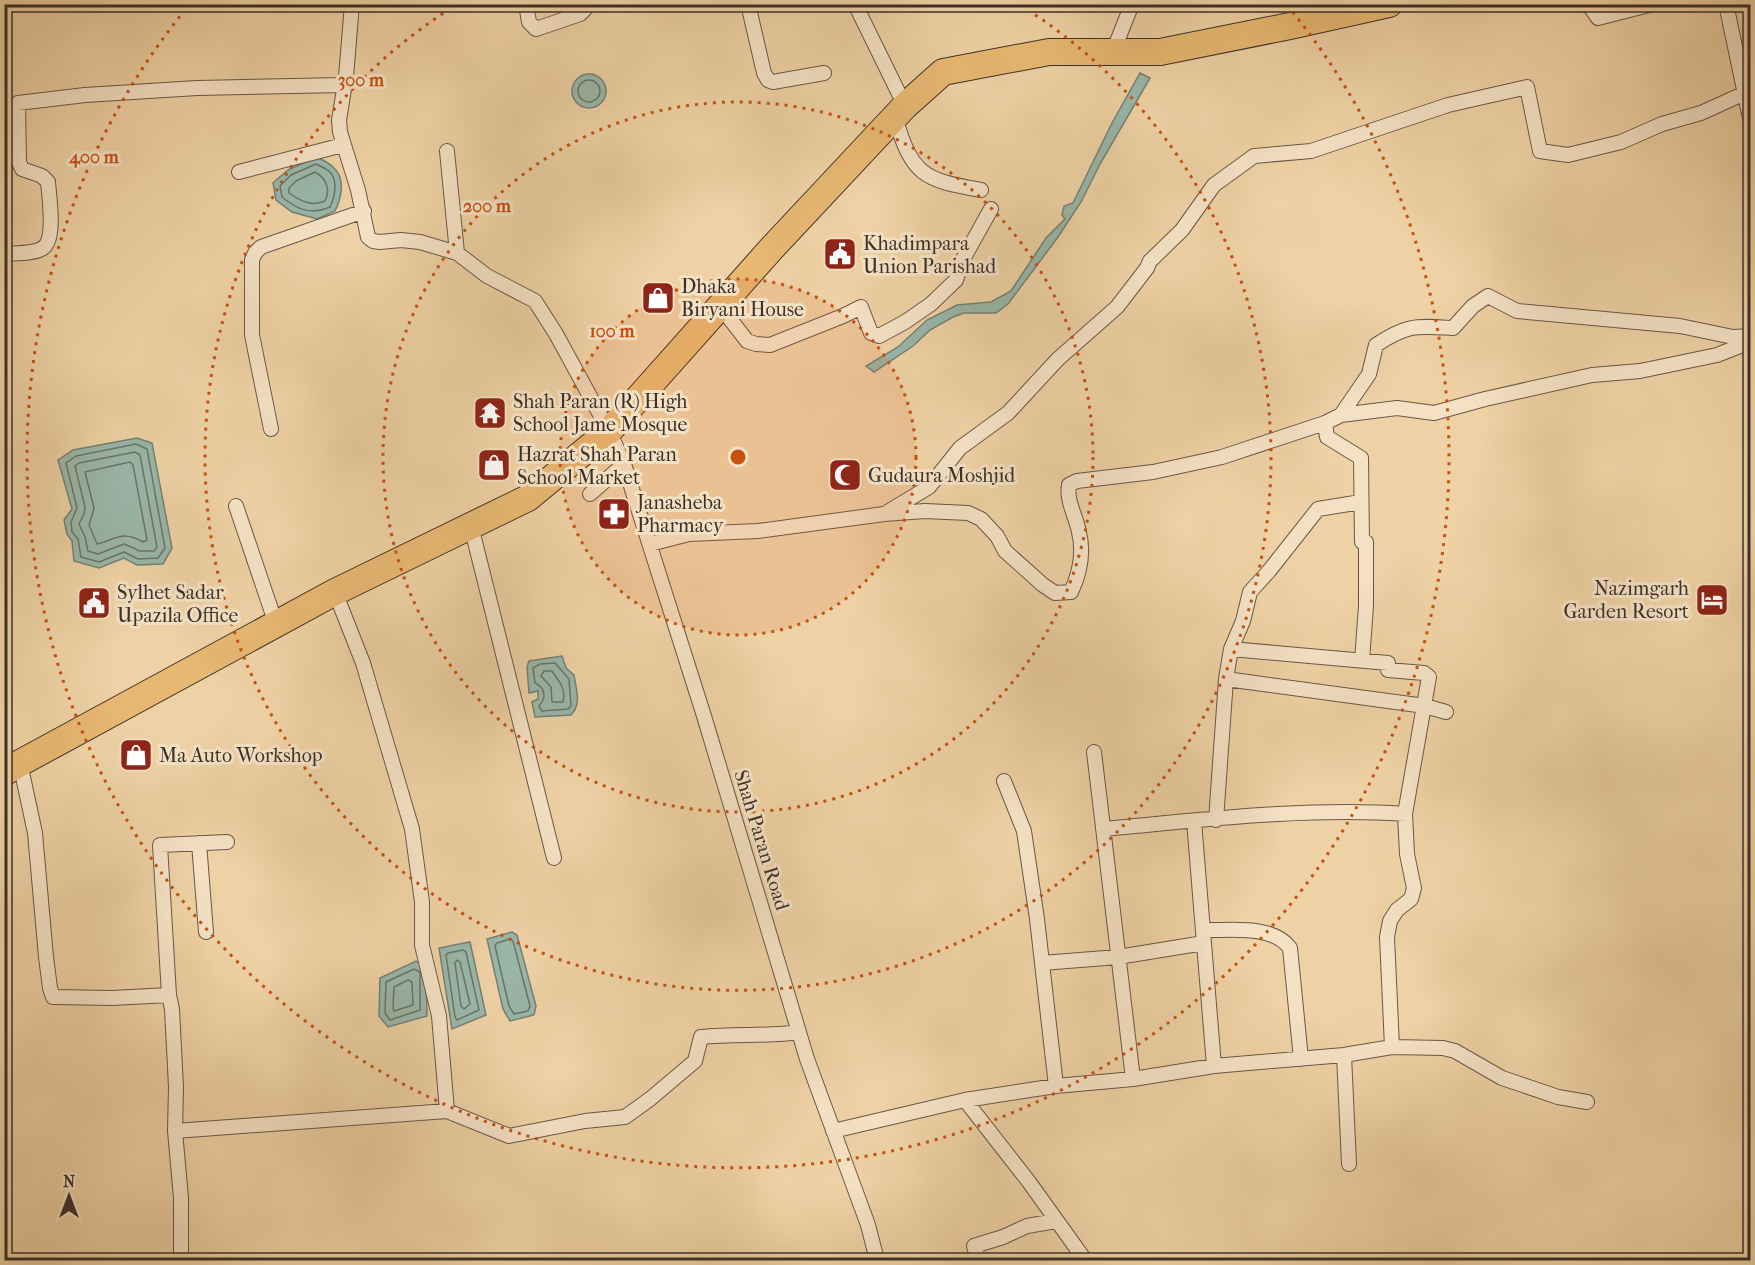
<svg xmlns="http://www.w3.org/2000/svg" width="1755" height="1265" viewBox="0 0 1755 1265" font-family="'IM FELL French Canon',serif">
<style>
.water{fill:#99b7a9;stroke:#738176;stroke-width:1.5}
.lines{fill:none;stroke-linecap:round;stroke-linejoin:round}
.shore{stroke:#6a7469;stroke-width:1.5}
.street-casing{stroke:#685848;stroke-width:16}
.highway-casing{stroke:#3b3029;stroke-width:28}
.street{stroke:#f4e1c4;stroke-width:14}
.highway{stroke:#e7b872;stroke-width:26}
.ring{fill:none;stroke:#c55112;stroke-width:3;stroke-dasharray:3 6}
.labels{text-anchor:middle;stroke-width:6;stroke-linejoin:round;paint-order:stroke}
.poi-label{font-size:20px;fill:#3b3029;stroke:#f4e1c4;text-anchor:start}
.street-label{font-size:20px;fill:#3b3029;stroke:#f4e1c4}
.centre{fill:#c55112;stroke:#f4e1c4;stroke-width:3}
.ring-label{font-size:18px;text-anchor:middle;font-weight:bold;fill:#c55112;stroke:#f4e1c4;stroke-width:6;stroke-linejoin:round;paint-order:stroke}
</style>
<rect width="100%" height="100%" fill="#eed1a4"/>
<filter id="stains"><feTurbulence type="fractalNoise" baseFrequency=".00333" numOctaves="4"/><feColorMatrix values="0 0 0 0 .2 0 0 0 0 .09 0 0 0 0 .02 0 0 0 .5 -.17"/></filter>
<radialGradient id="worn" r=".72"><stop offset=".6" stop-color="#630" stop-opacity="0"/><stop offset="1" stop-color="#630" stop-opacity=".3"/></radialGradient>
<path class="water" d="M 1140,73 L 1150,78 L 1100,164 L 1081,202 L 1058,237 L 1008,304 L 996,313 L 964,313 L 953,317 L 930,330 L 913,346 L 874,372 L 866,366 L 898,347 L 927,320 L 957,305 L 991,302 L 1011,291 L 1046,238 L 1065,219 L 1062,215 L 1064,206 L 1073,203 L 1112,123 Z
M572 91a17 17 0 1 1 34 0a17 17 0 1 1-34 0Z
M 317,157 C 322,160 330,163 334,168 C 346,179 341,199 335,211 L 317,219 L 292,212 L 276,200 L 273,183 L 288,170 Z
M 137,438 L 152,443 L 172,548 L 163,564 L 137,565 L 124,558 L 99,568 L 74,561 L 72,541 L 67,534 L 64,520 L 72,509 L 58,460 L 73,450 Z
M 562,656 L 566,668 L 574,675 C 576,689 582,704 571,715 L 535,717 L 532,702 L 538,699 L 538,691 L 529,693 L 527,667 L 529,661 Z
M 512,932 L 517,935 L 536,1006 L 534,1015 L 510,1021 L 503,1009 L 487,939 Z
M 470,942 L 486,1015 L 452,1029 L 439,948 Z
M 416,961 L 426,968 L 427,1016 L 388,1027 L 379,1016 L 380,978 Z"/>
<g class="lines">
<path class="shore" d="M578 91a11 11 0 1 1 22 0a11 11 0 1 1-22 0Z
M 316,164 C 320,166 327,169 330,172 C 338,181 335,197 330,207 C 311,215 298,210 282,197 L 280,186 L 291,175 Z
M 315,172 C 326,178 331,189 325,201 C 312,207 300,201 289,193 L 289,188 L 296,181 Z
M 136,444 L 147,449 L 165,548 L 158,558 L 138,559 L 124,552 L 99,562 L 81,557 L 78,539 L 72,532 L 71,522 L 77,508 L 66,463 L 76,456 Z
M 135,452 L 140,455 L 157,547 L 154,551 L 140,551 L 124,544 L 98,554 L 88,551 L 85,537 L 79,524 L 84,514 L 85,507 L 75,466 L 79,463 Z
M 130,462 L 133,465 L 147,540 L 143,542 C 122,530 117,539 97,544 L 89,525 L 94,508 L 85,472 Z
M 555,663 L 569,679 L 571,706 L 568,709 L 542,711 L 539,706 C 547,697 545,688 535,683 L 533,668 L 540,664 Z
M 544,671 L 552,671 C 559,682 566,687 563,702 L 552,702 L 551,687 L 541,676 Z
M 510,939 L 513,941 L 530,1006 L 528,1011 L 514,1014 L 509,1006 L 495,946 L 497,943 Z
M 463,950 L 466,952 L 479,1010 L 457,1020 L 455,1017 L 446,955 L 448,953 Z
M 457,960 L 460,962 L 470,1004 L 464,1009 L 461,1006 L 455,963 Z
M 414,969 L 420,972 L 420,1010 L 390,1020 L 385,1013 L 386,982 Z
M 408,980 L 412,982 L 413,1005 L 394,1011 L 393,1008 L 394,987 Z"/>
<defs>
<path id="street" d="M 352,4 L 346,77 L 339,120 L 340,132 L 358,190 L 368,237 L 373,241 L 380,242 L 401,240 L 420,242 L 457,253 L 487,276 L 535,301 L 556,334 L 609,431 L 624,464 L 704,716 L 807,1059 L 868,1225 L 877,1260
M 526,4 L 529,22 L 536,29 L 580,14 L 585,9 L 585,4
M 748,4 L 764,73 L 768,80 L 773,82 L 824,73
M 855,4 L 905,106
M 1588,4 L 1598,18 L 1653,4
M 1726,4 L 1750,118
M 1113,52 L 1132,4
M 895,117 C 912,175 923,180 981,190
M 447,151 L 457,253
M 239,172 L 343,145
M 4,254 C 15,253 34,254 43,248 C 56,239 49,196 48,182 L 42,176 L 22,169 L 19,162 L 18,103 L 85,95 L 197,88 L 345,85
M 720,306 L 747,341 L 756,344 L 770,345 L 843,316 L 861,307 L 871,333 L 879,336 L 905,322 L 931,304 L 956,280 L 962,261 L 991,209
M 1341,415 L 1397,408 L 1434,413 L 1485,399 L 1592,375 L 1640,371 L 1717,355 L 1750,342
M 1325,423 L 1327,437 L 1361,458 L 1362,542 L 1366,542 L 1366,606 L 1362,661
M 271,429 L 252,335 L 252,260 L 255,253 L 261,247 L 364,211
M 590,494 L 624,464
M 236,506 L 276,624
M 889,511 L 929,487 L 960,448 L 1008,413 L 1058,359 L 1117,307 L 1147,268 L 1150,261 L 1182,230 L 1214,185 L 1254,156 L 1311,151 L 1448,105 L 1527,87 L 1540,151 L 1568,155 L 1621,142 L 1662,124 L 1701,113 L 1745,93
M 471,526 L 554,858
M 650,544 L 689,534 L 758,531 L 884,514 L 925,511 L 968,513 L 981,519 L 997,536 L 1005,551 L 1043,585 L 1055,593 L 1071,592 C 1080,573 1084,553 1079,532 C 1076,516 1066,501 1069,485 L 1077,481 L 1153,472 L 1222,457 L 1325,423 L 1341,415 L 1369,374 L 1376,345 C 1408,324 1416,326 1453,328 L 1473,306 L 1488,296 L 1517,311 L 1680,326 L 1733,337 L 1750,336
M 1231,649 L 1388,663 L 1388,670 L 1424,673 L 1429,677 L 1405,814 L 1407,854 L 1414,888 L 1411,899 L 1397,910 L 1390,921 L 1387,937 L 1392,1047
M 1226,679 L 1425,706 L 1446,712
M 1094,752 L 1133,1079
M 20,763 L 35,833 L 46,957 L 50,988 L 53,997 L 112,998 L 169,995 L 172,1009 L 176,1087 L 175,1131 L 181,1198 L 181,1257 L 179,1260
M 1004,781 L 1024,831 L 1037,919 L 1056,1086
M 1216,820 L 1226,679 L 1231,649 L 1243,621 L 1250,592 L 1269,571 L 1318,509 L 1361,502
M 1194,821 L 1214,1066
M 1103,829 C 1202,820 1306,807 1405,814
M 199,843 L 206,932
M 1203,930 C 1230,931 1272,924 1290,948 L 1301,1059
M 1042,963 L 1118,957 L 1204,943
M 169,995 L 160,845 L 227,842
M 1344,1055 L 1349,1164
M 965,1100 L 1029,1182 L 1085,1260
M 447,1111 L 509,1136 L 585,1121 L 625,1117 L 650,1099 L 695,1061 L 701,1037 C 734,1033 767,1037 799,1032
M 175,1131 L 447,1111 L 439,1016 L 422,945 L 422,902 L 412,829 L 363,663 L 335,592
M 833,1131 L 965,1100 L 1056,1086 L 1133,1079 L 1214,1066 L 1344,1055 L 1392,1047 L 1443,1048 L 1455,1051 L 1502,1078 L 1558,1097 L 1587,1102
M 978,1260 L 974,1246 L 1003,1237 L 1027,1226 L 1056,1221"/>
<path id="highway" d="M 4,773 L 20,763 L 335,592 L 528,498 L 609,431 L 772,248 L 905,106 L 943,72 L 1049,52 L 1160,52 L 1290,26 L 1389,4"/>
</defs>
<use href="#street" class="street-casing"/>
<use href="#highway" class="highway-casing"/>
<use href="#street" class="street"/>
<use href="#highway" class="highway"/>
</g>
<circle cx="738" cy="457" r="178" fill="#c55112" fill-opacity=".12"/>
<g class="ring">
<circle cx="738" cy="457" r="178"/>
<circle cx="738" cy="457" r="355"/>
<path d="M1020 5A533 533 0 1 1 456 5"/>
<path d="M1287 5A711 711 0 1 1 189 5"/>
</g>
<defs>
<symbol id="civic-square" viewBox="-11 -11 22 22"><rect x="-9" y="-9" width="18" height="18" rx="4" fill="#8f2418" stroke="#f4e1c4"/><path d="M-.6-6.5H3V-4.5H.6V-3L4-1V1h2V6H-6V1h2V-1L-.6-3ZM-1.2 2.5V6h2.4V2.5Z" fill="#fff"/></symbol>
<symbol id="shop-square" viewBox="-11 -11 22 22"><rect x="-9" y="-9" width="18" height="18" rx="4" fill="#8f2418" stroke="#f4e1c4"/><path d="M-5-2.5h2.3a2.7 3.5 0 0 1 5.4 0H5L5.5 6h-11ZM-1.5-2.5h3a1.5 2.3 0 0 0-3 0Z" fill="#fff"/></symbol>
<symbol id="temple-square" viewBox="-11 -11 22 22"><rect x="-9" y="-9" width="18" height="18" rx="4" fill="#8f2418" stroke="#f4e1c4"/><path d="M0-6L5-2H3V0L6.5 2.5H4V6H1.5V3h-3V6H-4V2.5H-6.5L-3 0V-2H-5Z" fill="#fff"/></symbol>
<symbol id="mosque-square" viewBox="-11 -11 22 22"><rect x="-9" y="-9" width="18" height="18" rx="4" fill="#8f2418" stroke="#f4e1c4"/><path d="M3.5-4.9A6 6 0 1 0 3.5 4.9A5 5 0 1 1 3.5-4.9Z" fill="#fff"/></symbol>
<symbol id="pharmacy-square" viewBox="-11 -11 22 22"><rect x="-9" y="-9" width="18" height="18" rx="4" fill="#8f2418" stroke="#f4e1c4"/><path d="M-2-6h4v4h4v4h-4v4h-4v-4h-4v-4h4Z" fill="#fff"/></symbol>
<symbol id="hotel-square" viewBox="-11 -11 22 22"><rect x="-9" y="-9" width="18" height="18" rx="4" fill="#8f2418" stroke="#f4e1c4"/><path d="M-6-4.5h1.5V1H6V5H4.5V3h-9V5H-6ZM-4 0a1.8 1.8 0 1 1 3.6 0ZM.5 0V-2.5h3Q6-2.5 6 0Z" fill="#fff"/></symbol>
</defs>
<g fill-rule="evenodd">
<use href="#civic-square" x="821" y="235" width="38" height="38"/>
<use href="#shop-square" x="639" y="279" width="38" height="38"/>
<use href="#temple-square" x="471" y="394" width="38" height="38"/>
<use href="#shop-square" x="475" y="446" width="38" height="38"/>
<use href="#mosque-square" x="826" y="456" width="38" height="38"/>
<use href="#pharmacy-square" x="595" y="495" width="38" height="38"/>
<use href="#hotel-square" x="1693" y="581" width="38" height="38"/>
<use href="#civic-square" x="75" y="584" width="38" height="38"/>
<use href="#shop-square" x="117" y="736" width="38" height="38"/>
</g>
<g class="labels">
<g class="poi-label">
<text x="863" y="250">Khadimpara<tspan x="863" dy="23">Union Parishad</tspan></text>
<text x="681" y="293">Dhaka<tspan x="681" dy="23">Biryani House</tspan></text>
<text x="513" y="408">Shah Paran (R) High<tspan x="513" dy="23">School Jame Mosque</tspan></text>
<text x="517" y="461">Hazrat Shah Paran<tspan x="517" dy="23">School Market</tspan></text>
<text x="868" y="482">Gudaura Moshjid</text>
<text x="637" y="509">Janasheba<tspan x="637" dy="23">Pharmacy</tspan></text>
<text x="1689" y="595" text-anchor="end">Nazimgarh<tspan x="1689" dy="23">Garden Resort</tspan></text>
<text x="117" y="599">Sylhet Sadar<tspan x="117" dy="23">Upazila Office</tspan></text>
<text x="159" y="762">Ma Auto Workshop</text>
</g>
<g class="street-label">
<text transform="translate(762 840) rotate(73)" y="7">Shah Paran Road</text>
</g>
</g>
<circle cx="738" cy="457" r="9" class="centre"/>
<g class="ring-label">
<text x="361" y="86">300 m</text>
<text x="94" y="163">400 m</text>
<text x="487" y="212">200 m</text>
<text x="612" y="337">100 m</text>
</g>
<rect width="1755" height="1265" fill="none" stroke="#eed1a4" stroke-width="24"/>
<rect x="6" y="6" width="1743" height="1253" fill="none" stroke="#3b3029" stroke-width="3"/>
<rect x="12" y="12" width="1731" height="1241" fill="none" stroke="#3b3029" stroke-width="1.5"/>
<g transform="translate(69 1196)" stroke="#f4e1c4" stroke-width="4.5" paint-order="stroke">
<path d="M0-4.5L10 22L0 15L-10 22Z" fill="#3b3029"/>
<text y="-9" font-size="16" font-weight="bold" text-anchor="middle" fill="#3b3029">N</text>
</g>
<rect width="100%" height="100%" filter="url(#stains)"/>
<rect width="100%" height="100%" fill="url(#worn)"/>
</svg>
